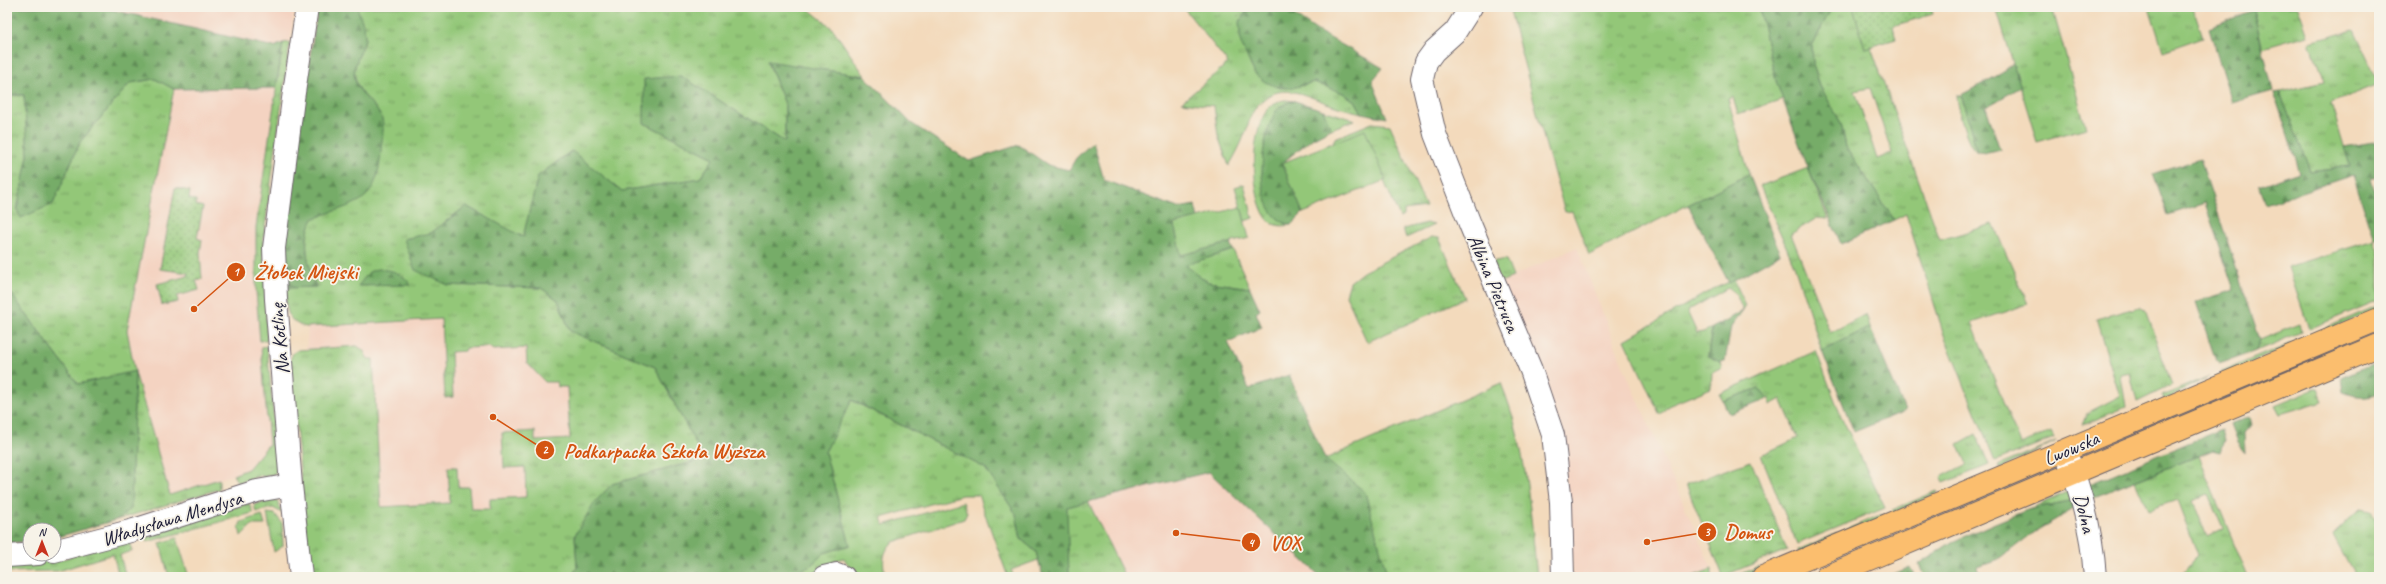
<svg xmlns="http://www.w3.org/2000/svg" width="2386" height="584" viewBox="0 0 2386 584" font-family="Caveat,sans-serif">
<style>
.built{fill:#f4d3c1}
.grass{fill:url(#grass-tufts);stroke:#5a745a;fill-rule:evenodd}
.forest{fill:url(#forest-firs);stroke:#4c6752}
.park{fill:url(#park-dots);stroke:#5a745a}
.pitch{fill:#93c778;stroke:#5a745a}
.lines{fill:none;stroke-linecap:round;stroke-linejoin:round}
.minor-casing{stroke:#6b6268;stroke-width:24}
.major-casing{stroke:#6b6268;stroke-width:24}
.minor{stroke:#fff;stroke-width:22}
.major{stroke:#fbbe6e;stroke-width:22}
.labels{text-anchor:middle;stroke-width:3.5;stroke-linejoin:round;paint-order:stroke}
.street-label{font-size:20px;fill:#22223b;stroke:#f7f3e8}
.leader{fill:none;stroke:#d45411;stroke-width:1.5}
.callout-dot{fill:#d45411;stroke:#f7f3e8;stroke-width:1.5}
.mark-label{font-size:12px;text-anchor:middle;font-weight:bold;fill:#fff}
.callout-label{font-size:21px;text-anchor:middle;font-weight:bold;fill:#d45411;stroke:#f7f3e8;stroke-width:3.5;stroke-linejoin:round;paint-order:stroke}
</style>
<defs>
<pattern id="grass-tufts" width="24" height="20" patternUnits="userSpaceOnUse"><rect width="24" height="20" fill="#93c778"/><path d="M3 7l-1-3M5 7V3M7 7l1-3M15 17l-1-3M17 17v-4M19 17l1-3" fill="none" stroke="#78a164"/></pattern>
<pattern id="forest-firs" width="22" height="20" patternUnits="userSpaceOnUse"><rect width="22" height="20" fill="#76ac68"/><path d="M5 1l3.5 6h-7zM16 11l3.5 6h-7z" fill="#608c57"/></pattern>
<pattern id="park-dots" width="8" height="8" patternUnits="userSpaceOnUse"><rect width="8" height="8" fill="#93c778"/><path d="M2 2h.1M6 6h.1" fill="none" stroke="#78a164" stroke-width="1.8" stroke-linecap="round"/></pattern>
</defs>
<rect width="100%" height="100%" fill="#f7f3e8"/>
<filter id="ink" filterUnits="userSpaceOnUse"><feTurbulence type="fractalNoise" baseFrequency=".025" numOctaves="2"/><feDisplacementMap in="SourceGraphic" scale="8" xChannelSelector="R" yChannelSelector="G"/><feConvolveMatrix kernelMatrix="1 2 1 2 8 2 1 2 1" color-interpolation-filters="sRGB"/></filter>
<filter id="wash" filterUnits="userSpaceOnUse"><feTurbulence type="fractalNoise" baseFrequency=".012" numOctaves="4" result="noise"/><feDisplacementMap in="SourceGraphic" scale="16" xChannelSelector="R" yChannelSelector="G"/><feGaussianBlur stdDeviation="0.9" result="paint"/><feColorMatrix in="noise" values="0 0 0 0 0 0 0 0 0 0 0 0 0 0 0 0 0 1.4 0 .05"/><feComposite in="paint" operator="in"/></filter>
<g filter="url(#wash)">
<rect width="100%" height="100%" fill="#f3dabc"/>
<path class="built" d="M 100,7 L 295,7 L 290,42 L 283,43 L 274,48 Z
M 276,88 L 256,227 L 256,291 L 269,444 L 248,470 L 170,495 L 135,372 L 127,330 L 174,89 Z
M 1577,247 L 1624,368 L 1712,569 L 1691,577 L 1573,577 L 1565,480 L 1500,282 Z
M 560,305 L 570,331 L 655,367 L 704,459 L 594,503 L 324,535 L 306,354 L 309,308 Z
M 1209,472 L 1321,577 L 1125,577 L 1088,501 Z"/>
<path class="grass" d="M 357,7 L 806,7 L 833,29 L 865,76 L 768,62 L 785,104 L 785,142 L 681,76 L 644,123 L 714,158 L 700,178 L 622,191 L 571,151 L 538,176 L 523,238 L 466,206 L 431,233 L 404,239 L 448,285 L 541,288 L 558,300 L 570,331 L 655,367 L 704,459 L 612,484 L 575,535 L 577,568 L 571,577 L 310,577 L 290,360 L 293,353 L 298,350 L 357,346 L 363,350 L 368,359 L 373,359 L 381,507 L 450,503 L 448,467 L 457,467 L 458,487 L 469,487 L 471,509 L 490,509 L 490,499 L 526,497 L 525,467 L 504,468 L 502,433 L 535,431 L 535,441 L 570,439 L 567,387 L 558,387 L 557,382 L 545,382 L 527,363 L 526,348 L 493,350 L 489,347 L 466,348 L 465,351 L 451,352 L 453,397 L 445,398 L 441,319 L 306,327 C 284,322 287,306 285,288 L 316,287 C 308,263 301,242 313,218 L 332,211 L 377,109 C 362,94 348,80 358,58 C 360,52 365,44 365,37 C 364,28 359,17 357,7 Z
M 1183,7 L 1250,7 C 1229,27 1246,53 1255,74 L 1292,88 L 1314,82 L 1343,93 L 1356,102 L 1362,113 C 1353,111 1344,109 1335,106 C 1306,97 1278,76 1254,110 C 1249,118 1248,128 1244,136 C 1240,147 1234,157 1229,166 L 1218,136 L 1214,106 L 1182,102 L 1228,63 Z
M 1509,7 L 1759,7 L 1776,81 L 1783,99 L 1738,114 L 1733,97 L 1728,99 L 1749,174 L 1589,255 L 1572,211 L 1565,212 L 1544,139 Z
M 1832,7 L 1853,7 L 1865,48 L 1871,47 L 1940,240 L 1993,224 L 2028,304 L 1972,323 L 2020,444 L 2051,432 L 2054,438 L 1995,461 L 1944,335 L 1906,214 L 1894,220 L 1846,147 L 1841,123 L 1820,86 L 1813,64 L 1812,46 ZM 1870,88 L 1892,153 L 1877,159 L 1855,91 Z
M 1996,7 L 2052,7 L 2086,128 L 2037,142 Z
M 2149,7 L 2193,7 L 2203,37 L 2163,51 Z
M 2261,7 L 2298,7 L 2308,35 L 2263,48 L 2253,10 Z
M 2354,30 L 2379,84 L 2331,103 L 2350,166 L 2309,171 L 2280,92 L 2324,82 L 2310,42 Z
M 290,42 L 263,242 L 267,340 L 260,341 L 256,291 L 256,227 L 283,43 Z
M 155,79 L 174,89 L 127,330 L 135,372 L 170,495 L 219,479 L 219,489 L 116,520 L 131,509 L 135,372 L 78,384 L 7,288 L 7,95 L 24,95 L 28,155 L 17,210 L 53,204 L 80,142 L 130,83 Z
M 1957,95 L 1961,95 L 1977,152 C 1966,145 1958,108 1957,95 Z
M 1285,100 L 1295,101 L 1286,103 L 1277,110 L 1266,146 L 1262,174 L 1285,224 L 1291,225 C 1284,226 1276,227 1270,222 C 1249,203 1249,124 1271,106 C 1275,102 1280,101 1285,100 Z
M 1323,110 L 1355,120 L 1331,129 Z
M 1372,123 L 1390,125 L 1426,207 L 1404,210 L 1404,216 L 1400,218 L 1384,181 L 1386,180 L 1332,144 L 1335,138 Z
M 1808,168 L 1828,219 L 1817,218 L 1791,234 L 1830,333 L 1866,314 L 1870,327 L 1822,351 L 1794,265 L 1760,186 Z
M 1244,184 L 1253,218 L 1245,221 L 1235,187 Z
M 1426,223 L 1434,225 L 1406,238 L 1403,229 Z
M 1432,237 L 1439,238 L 1465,298 L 1367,342 L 1346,295 L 1350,282 L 1363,272 Z
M 2374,240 L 2379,254 L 2379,300 L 2309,329 L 2288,267 Z
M 1233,250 L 1250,288 L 1208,282 L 1184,265 Z
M 1506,259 L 1513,277 L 1500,282 L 1492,262 Z
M 1734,280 L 1746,306 L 1743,311 L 1736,294 L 1728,288 L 1687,311 L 1697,333 L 1703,332 L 1712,328 L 1708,355 L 1720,362 L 1722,368 L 1712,373 L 1711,388 L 1668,406 L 1660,415 L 1625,340 L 1713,289 Z
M 2379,305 L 2379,309 L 2312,336 L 2312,334 Z
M 2139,307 L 2145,310 L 2172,385 L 2137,402 L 2130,373 L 2121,375 L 2126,407 L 2082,425 L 2087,413 L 2120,396 L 2096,319 Z
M 2299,324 L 2301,332 L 2256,351 L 2260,340 Z
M 2302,338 L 2302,340 L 2224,375 L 2221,372 Z
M 267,346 L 276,443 L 277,470 L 274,474 L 263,477 L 262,475 L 238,483 L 233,475 L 248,469 L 269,444 L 261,347 Z
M 1816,351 L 1841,416 L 1885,508 L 1797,544 L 1761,455 L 1798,438 L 1781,399 L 1770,405 L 1770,398 L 1768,399 L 1759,388 L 1723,401 L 1719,394 Z
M 2210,376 L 2164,400 L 2162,396 Z
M 1501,383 C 1527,447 1530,510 1537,577 L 1377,577 L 1386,571 L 1325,459 Z
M 2314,389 L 2318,389 L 2323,401 L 2280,414 L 2275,405 Z
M 851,400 L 985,468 L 1016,514 L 1021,539 L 1036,552 L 1038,560 L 1011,570 L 1014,577 L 1008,577 L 978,495 L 962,495 L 881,518 L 884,525 L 963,502 L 967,513 L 964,519 L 893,542 C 882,552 882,563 886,577 L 855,577 C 853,569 847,565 844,558 L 834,561 L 835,568 L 803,577 L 774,577 L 809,567 L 824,553 L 850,545 L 825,452 Z
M 1976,434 L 1989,465 L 1944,483 L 1941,477 L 1967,464 L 1958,444 Z
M 2056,441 L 2000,469 L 1998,466 Z
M 2198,456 L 2248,577 L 2180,577 L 2198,555 L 2177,500 L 2148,510 L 2135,481 ZM 2208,494 L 2223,529 L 2207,537 L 2193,501 Z
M 1751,461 L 1787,550 L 1723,576 L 1686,484 Z
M 1937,491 L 1938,493 L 1893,513 L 1892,510 Z
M 2070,491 L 2078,499 L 2027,510 Z
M 272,499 L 278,502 L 282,513 L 273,508 L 256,512 L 254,505 Z
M 1088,501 L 1125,577 L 1069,577 L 1066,507 Z
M 249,503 L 253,513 L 147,542 L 144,534 Z
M 2360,509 L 2371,511 L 2379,526 L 2379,577 L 2356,577 L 2333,535 Z
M 267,513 L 275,514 L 282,523 L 283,546 L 274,552 Z
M 1885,513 L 1887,516 L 1799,553 L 1798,550 Z
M 262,515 L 265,525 L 252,525 L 241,536 L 239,527 L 241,522 Z
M 177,538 L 189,577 L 169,577 L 160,543 Z
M 128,539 L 132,551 L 120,555 L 126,577 L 119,577 L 113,554 L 58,571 L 7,572 L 7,565 L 63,559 Z
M 1759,566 L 1761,570 L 1733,577 Z
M 1712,569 L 1712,577 L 1691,577 Z"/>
<path class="forest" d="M 7,7 L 100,7 L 274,47 L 283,43 L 276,88 L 174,89 L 155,79 L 130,83 L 80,142 L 53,204 L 21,218 L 17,210 L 28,155 L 24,95 L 7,95 Z
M 318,7 L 357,7 C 360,17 366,28 365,39 C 362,53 351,65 355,80 C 360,96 376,104 382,119 C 385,128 381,143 381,152 C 376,208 356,201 313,219 C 301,242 308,263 316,287 L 285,288 C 282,195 304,99 318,7 Z
M 1250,7 L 1283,7 L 1316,30 L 1383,68 L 1372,81 L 1387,118 L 1362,113 L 1356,102 L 1343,93 L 1314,82 L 1292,88 L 1280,88 L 1265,82 L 1255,74 L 1241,44 L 1239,22 Z
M 1759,7 L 1832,7 L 1812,46 L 1813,64 L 1820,86 L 1841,123 L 1846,147 L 1894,220 L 1841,244 L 1808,168 L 1776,81 Z
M 2253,10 L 2273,91 L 2232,103 L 2209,28 Z
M 768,61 L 865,76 L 911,123 L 969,161 L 1019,145 L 1048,165 L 1069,170 L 1076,158 L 1093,142 L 1104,180 L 1178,208 L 1195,205 L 1198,218 L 1174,224 L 1181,255 L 1230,243 L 1233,250 L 1185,265 L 1208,282 L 1250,288 L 1260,310 L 1256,313 L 1262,327 L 1228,342 L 1249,389 L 1289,375 L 1325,459 L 1365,492 L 1386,571 L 1377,577 L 1321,577 L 1209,472 L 1067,507 L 1069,577 L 1042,574 L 1036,552 L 1021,539 L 1016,514 L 985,468 L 852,400 L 825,452 L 850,545 L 824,553 L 809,567 L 774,577 L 571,577 L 577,568 L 575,535 L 594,503 L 612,484 L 704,459 L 655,367 L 570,331 L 558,300 L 541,288 L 448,285 L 415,270 L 404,239 L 431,233 L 466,206 L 523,237 L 538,176 L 572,151 L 622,191 L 700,178 L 714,158 L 644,123 L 644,79 L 681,76 L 785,142 L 785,104 Z
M 2013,63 L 2021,87 L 1986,107 L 2000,150 L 1988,153 L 1977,152 L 1961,95 L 2002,73 Z
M 2280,92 L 2310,171 L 2350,166 L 2344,147 L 2379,141 L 2379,174 L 2371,179 L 2379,207 L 2379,237 L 2374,240 L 2353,175 L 2265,204 L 2258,186 L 2300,172 L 2274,93 Z
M 1295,101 L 1323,110 L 1331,129 L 1312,139 L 1282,163 L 1303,213 L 1291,225 C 1250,216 1260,137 1276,111 C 1280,105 1288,102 1295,101 Z
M 2200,159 L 2260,340 L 2256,351 L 2219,364 L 2216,361 L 2196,302 L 2234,290 L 2205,203 L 2168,215 L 2153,174 Z
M 1749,174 L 1780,254 L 1729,283 L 1688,205 Z
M 377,269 C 392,270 402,272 411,285 L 358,286 L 369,272 Z
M 7,288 L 78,384 L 135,371 L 131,509 L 116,520 L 54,538 L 54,530 L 30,530 L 30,541 L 7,543 Z
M 1743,311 L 1731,327 L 1725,361 L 1720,362 L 1708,356 L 1712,328 Z
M 1870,327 L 1905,411 L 1854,432 L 1822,351 Z
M 2379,362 L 2379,393 C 2365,398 2356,397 2343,392 L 2341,378 Z
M 1759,388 L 1768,399 L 1729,414 L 1723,401 Z
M 2249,417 L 2251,425 L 2244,433 L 2245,453 L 2237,443 L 2230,425 Z
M 2222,429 L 2225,440 L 2221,452 L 2213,450 L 2089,499 L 2087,485 Z
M 2078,499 L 2079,506 L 2034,532 L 1998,560 L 1978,567 L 1980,577 L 1924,577 L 1919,564 L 1952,542 L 1995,523 L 2027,510 Z
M 1910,567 L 1915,577 L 1887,577 Z"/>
<path class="park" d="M 1853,7 L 1931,7 L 1933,14 L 1893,26 L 1896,39 L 1865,48 Z
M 175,188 L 190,191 L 189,199 L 196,200 L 196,205 L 203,207 L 197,238 L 202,240 L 200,253 L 202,279 L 196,280 L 199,290 L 177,296 L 178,302 L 162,305 L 157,284 L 188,276 L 188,273 L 160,269 Z"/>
<path class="pitch" d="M 1365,130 L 1386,180 L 1303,213 L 1282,163 Z
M 1241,207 L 1249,238 L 1181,255 L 1174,224 Z"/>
</g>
<g filter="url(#ink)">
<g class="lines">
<defs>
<path id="minor" d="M 1471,7 L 1455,32 L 1434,51 L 1426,62 L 1422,79 L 1435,134 L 1470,224 L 1531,370 L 1553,435 L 1561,502 L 1563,577
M 2065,451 C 2082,492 2092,532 2095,577
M 54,551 L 134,530 L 257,491 L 291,485
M 7,556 L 38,554
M 301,577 L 291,485 L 276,299 L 274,248 L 293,99 L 307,7
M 824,577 L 837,574 L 844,577"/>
<path id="major" d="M 1763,577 L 2379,319
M 1826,577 L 2379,345"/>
</defs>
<use href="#minor" class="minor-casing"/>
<use href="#major" class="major-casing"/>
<use href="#minor" class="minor"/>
<use href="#major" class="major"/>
</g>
</g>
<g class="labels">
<g class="street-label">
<text transform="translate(1494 283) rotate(67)" y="7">Albina Pietrusa</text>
<text transform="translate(279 339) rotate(-95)" y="7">Na Kotlinę</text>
<text transform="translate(2071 448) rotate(-23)" y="7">Lwowska</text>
<text transform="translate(2085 513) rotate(76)" y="7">Dolna</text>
<text transform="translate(172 518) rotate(-17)" y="7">Władysława Mendysa</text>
</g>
</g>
<path class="leader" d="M194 309L236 272M493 417L545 450M1647 542L1707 532M1176 533L1251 542"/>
<g class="callout-dot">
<circle cx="194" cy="309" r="4"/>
<circle cx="493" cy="417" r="4"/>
<circle cx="1647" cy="542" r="4"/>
<circle cx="1176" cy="533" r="4"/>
<circle cx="236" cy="272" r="10"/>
<circle cx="545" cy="450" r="10"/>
<circle cx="1707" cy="532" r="10"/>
<circle cx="1251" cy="542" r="10"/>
</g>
<g class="mark-label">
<text x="236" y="276">1</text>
<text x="545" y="454">2</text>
<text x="1707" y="536">3</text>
<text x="1251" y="547">4</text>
</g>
<g class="callout-label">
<text x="306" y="279">Żłobek Miejski</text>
<text x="664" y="458">Podkarpacka Szkoła Wyższa</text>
<text x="1748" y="539">Domus</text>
<text x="1285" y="550">VOX</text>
</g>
<rect width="2386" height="584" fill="none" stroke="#f7f3e8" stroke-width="24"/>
<g transform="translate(42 542)"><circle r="19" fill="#f7f3e8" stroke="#a29fa3"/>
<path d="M0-3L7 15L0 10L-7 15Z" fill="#c8321e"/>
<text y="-6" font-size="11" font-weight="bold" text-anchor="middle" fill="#22223b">N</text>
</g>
</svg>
